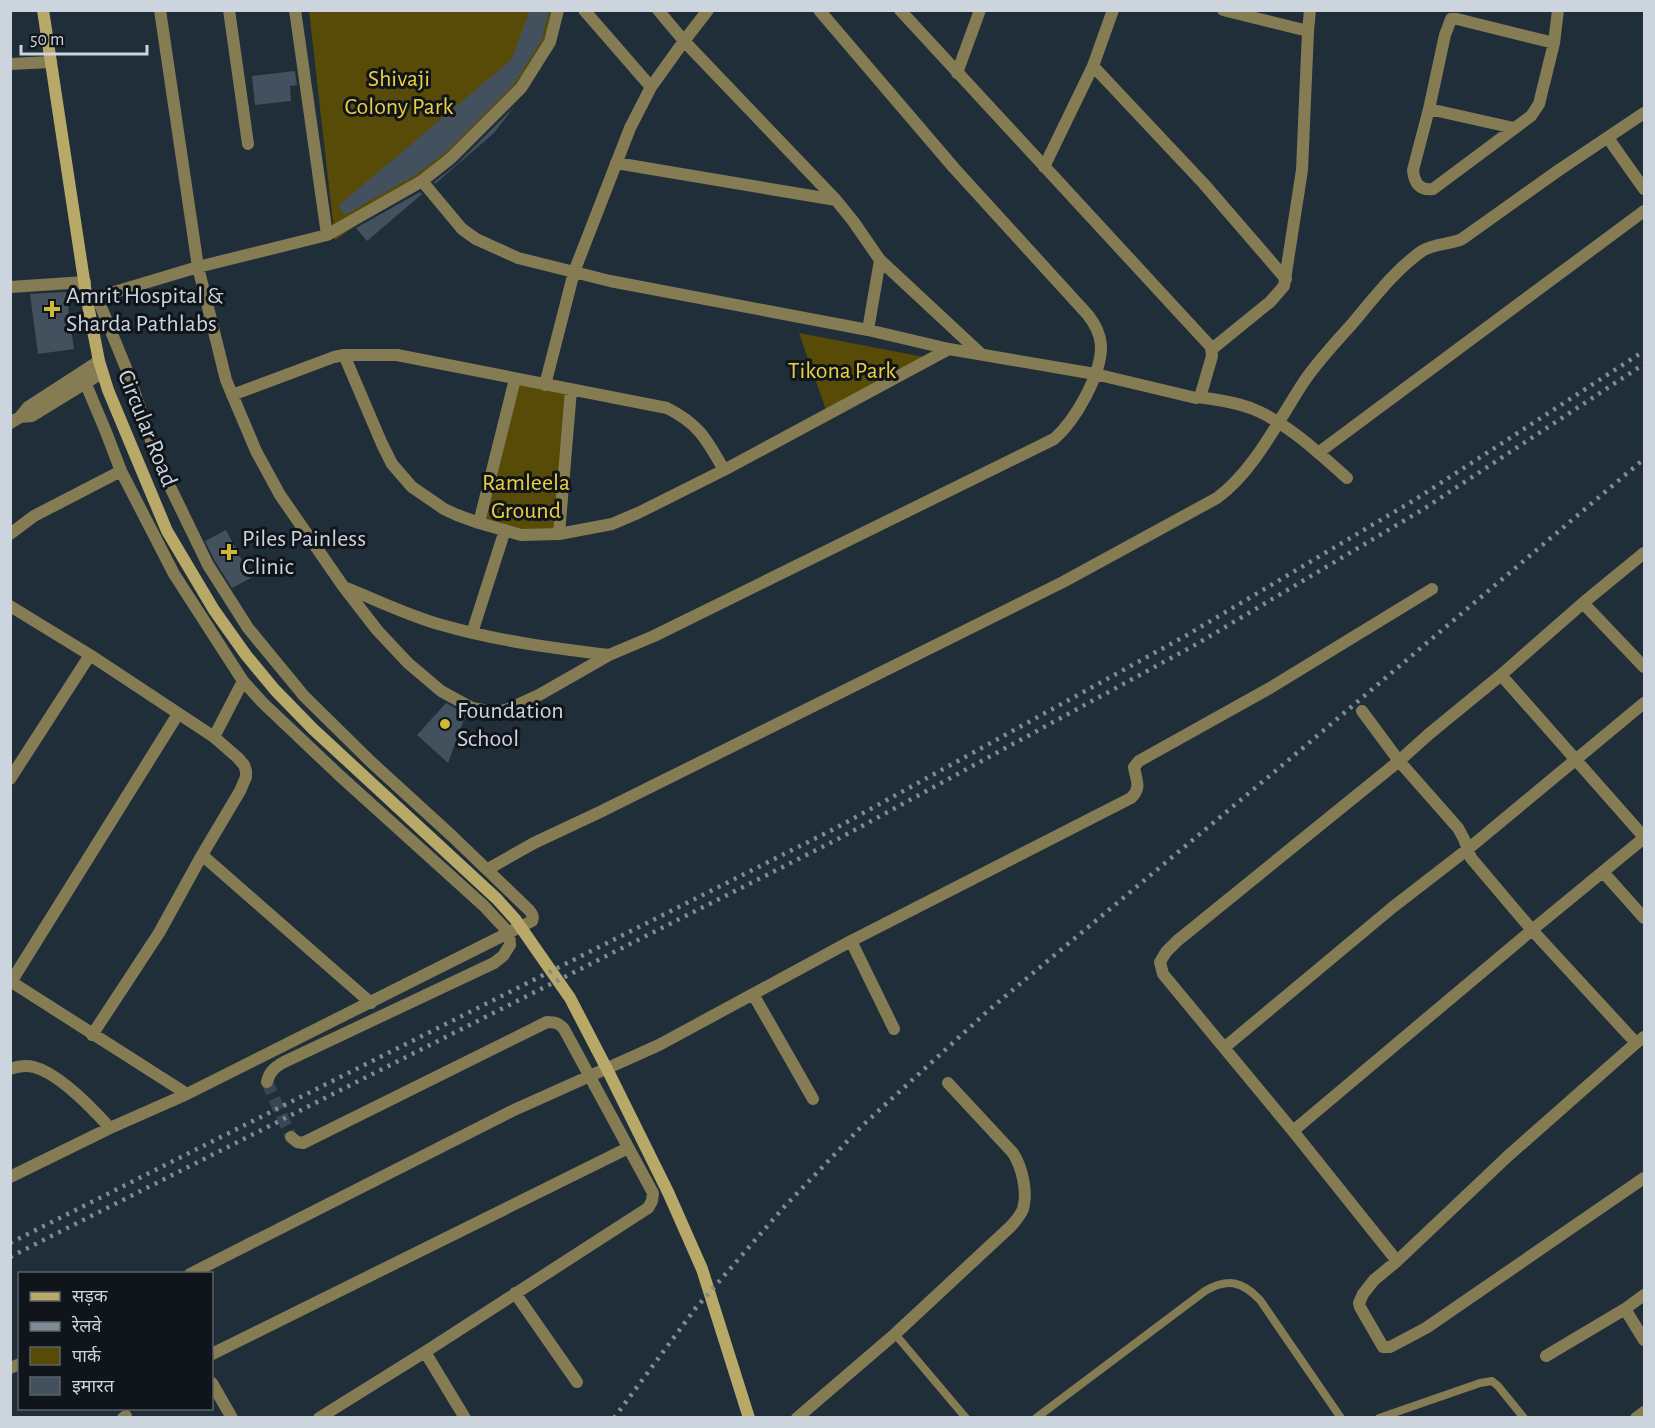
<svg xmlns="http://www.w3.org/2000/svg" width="1655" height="1428" viewBox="0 0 1655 1428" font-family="'Alegreya Sans','Noto Sans Devanagari',sans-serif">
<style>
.green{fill:#584b07}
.building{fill:#42515d}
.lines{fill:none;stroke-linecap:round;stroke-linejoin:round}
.minor-tunnel{stroke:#3a4752;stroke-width:12;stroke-dasharray:12 6;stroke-linecap:butt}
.service{stroke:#857c54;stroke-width:8}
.minor{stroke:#857c54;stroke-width:12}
.secondary{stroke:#b8a968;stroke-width:12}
.rail{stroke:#808c95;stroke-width:4.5;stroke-dasharray:3 6;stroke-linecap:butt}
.poi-dot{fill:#d1b736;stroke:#0f151a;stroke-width:2}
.labels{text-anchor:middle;stroke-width:6;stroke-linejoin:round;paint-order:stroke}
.park-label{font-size:24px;fill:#edd040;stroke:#0f151a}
.poi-label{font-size:24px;fill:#ccd5dd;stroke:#0f151a;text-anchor:start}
.street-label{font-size:24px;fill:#ccd5dd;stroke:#0f151a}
</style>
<rect width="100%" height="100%" fill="#202e39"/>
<path class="green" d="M 309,11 L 558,11 L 550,42 L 521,88 L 428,174 L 335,240 Z
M 799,333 L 929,358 L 826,410 Z
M 519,383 L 567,393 L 556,533 L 522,531 L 486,521 Z"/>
<path class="building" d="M 530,10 L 549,10 L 542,39 L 515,83 L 446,152 L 417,174 L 345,215 L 338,206 L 511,60 Z
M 295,71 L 297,85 L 290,86 L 291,101 L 255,105 L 252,76 Z
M 514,107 L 494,133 L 435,184 L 434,182 L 457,164 Z
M 420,192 L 422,194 L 367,241 L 356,228 Z
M 66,292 L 74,349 L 38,354 L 30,294 Z
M 226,530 L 251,578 L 232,588 L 215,561 L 205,541 Z
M 446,703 L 466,714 L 448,763 L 417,735 Z"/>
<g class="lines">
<path class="minor-tunnel" d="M 267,1082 L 291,1137"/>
<path class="service" d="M 895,1334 L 966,1418
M 1036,1418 L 1205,1291 C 1228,1278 1242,1281 1260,1300 L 1341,1418
M 1379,1418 L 1480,1383 L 1492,1381 L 1498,1386 L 1524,1418"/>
<path class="minor" d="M 160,10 L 198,267 L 226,380 L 256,451 L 280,495 L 343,586 L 377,630 L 408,663 L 441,691 L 472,708 L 494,712 L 506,710 L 539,695 L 609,655 L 654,636 L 1054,439 C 1075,421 1102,374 1101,345 C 1100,333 1095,324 1088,315 L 954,168 L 819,10
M 229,10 L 248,144
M 295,10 L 327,235
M 584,10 L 651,87
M 658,10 L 684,41 L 836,200 L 853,221 L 880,260 L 981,354
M 1223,10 L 1308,31
M 1554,43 L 1457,19 L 1451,19 L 1445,35 L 1429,109 L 1413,170 C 1414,183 1420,191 1433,189 L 1531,116 L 1539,104 L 1554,43 L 1558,10
M 10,64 L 51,62
M 1093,66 L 1204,184 L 1286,279
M 957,73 L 980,10
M 1429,109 L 1514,128
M 1608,138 L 1644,189
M 616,163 L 836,200
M 1044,167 L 1093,66 L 1113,10
M 422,181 L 462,229 L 476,239 L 518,258 L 610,281 L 868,330 L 949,349 L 1095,374 L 1196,398 L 1199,397 L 1201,394 L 1212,356 L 1211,347 L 900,10
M 10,287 L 85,282
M 91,299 L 198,267 L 327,235 L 422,181 L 451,158 L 521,88 L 550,42 L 558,10
M 868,330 L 880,260
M 1212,349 L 1270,302 L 1284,286 L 1302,170 L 1308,31 L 1310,10
M 344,355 L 382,444 L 392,464 L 412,487 L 444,509 L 457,515 L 479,523 L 521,535 L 559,534 L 612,524 L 638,513 L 724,470 L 949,349
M 85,382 L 106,432 L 121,471 L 174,574 L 243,681 L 263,703 L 339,775 L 484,906 L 509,933 L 510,945 L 503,956 L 494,963 L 284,1062 C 275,1067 269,1072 267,1082
M 545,385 L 574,272 L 630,128 L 651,87 L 684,41 L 708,10
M 232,395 L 334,357 L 344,355 L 397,355 L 667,408 C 699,424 707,440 724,470
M 1199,397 C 1217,400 1236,402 1253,409 C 1286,422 1321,455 1347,478
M 20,417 L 32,416 L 102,373
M 10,423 L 20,417 L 28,407 L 99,361
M 1318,453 L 1644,211
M 479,523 L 515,379
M 10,534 L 34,516 L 121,471
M 559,534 L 571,390
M 344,587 C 377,600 409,616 442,625 C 497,641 553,648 609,655
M 1583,603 L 1644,667
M 10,606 L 90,655 L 214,737 L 238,758 L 244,765 L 246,771 L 246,777 L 240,791 L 202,855 L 159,933 L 92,1035
M 472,633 L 505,530
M 1501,675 L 1644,837
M 1362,711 L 1399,761 L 1458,828 L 1464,839 L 1471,858 L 1532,930 L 1636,1043
M 214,737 L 243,681
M 10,779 L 90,655
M 202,855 L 371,1003
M 488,869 L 534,843 L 600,812 L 1063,582 L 1217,498 C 1255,470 1279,419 1305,380 C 1319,360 1336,342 1352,324 C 1373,299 1396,269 1422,251 C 1435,243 1449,245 1462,239 L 1559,170 L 1644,113
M 1603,872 L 1644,918
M 851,941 L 894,1029
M 10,981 L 187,1094
M 11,982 L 178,714
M 753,994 L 813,1099
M 1644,1037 L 1636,1043 L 1508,1156 L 1397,1261 L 1374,1280 L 1363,1294 L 1359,1303 L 1360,1307 L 1383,1347 L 1390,1347 L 1426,1328 L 1644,1178
M 1225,1047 L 1393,907 L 1468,849 L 1644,703
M 10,1069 C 18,1066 26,1065 34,1067 C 60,1074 92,1108 110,1128
M 1293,1131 L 1532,930 L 1644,838
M 291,1137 L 297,1142 L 303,1143 L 547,1022 C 555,1022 559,1023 564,1029 L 653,1193 L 652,1201 L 648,1208 L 425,1352 L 319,1418
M 10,1177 L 110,1128 L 187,1094 L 532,921 C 534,916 532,914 529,910 L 452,836 L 370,761 L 304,696 L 248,628 L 208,565 L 160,466 L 126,368 L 97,297
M 1397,1261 L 1293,1131 L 1163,974 L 1160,962 L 1166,952 L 1177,941 L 1399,761 L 1429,734 L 1501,675 L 1583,603 L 1644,553
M 190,1274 L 514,1110 L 659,1045 L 851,941 L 1131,798 C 1142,788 1136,780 1134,767 L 1139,761 L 1270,688 L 1432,589
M 515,1293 L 577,1382
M 1625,1309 L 1644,1340
M 425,1352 L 465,1418
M 212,1354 L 628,1148
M 1546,1356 L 1625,1309 L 1644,1295
M 10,1368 L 20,1364
M 212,1383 L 232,1418
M 123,1418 L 126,1416
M 797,1418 L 895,1334 L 1009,1228 C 1014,1223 1020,1216 1023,1209 C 1028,1192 1022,1167 1013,1153 L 948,1083
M 1636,1418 L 1644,1412"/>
<path class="secondary" d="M 43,10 L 87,300 L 99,361 L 108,390 L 167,531 L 214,610 L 246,655 L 275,690 L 313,729 L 497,899 L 515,919 L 570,998 L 609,1073 L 668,1192 L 702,1269 L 749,1418"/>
<path class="rail" d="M 10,1243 L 836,828 L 1187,635 L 1416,499 L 1644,351
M 10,1257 L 840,838 L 1195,645 L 1422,510 L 1644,364
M 614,1418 L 695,1309 L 784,1207 L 863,1125 L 990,1009 L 1291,758 L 1644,459"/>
</g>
<g class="poi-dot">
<path d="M49 300h6v6h6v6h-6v6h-6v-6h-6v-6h6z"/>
<path d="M226 543h6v6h6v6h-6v6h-6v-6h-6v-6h6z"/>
<circle cx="445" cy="724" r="6"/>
</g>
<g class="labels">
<g class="park-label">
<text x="399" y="86">Shivaji<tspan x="399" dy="28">Colony Park</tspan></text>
<text x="842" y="378">Tikona Park</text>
<text x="526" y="490">Ramleela<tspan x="526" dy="28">Ground</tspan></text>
</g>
<g class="poi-label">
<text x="66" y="303">Amrit Hospital &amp;<tspan x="66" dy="28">Sharda Pathlabs</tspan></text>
<text x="242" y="546">Piles Painless<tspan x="242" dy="28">Clinic</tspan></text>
<text x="457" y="718">Foundation<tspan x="457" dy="28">School</tspan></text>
</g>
<g class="street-label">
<text transform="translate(148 428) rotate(68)" y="8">Circular Road</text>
</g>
</g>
<rect width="1655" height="1428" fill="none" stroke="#ccd5dd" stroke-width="24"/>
<rect x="18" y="1272" width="195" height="138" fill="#0f151a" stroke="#5b6268" stroke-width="1.5"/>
<rect x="30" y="1292" width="30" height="9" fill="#b8a968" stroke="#5b6268" stroke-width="1.5"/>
<text x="72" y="1302" font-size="18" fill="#ccd5dd">सड़क</text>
<rect x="30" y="1322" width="30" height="9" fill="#808c95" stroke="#5b6268" stroke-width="1.5"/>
<text x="72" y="1332" font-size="18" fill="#ccd5dd">रेलवे</text>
<rect x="30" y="1347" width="30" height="18" fill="#584b07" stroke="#5b6268" stroke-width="1.5"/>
<text x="72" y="1362" font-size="18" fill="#ccd5dd">पार्क</text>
<rect x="30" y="1377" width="30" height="18" fill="#42515d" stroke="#5b6268" stroke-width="1.5"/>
<text x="72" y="1392" font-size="18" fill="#ccd5dd">इमारत</text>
<path d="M21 45v9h126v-9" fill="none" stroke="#ccd5dd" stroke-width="3"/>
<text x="30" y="45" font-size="18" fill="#ccd5dd" stroke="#0f151a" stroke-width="4.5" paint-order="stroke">50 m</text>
</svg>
